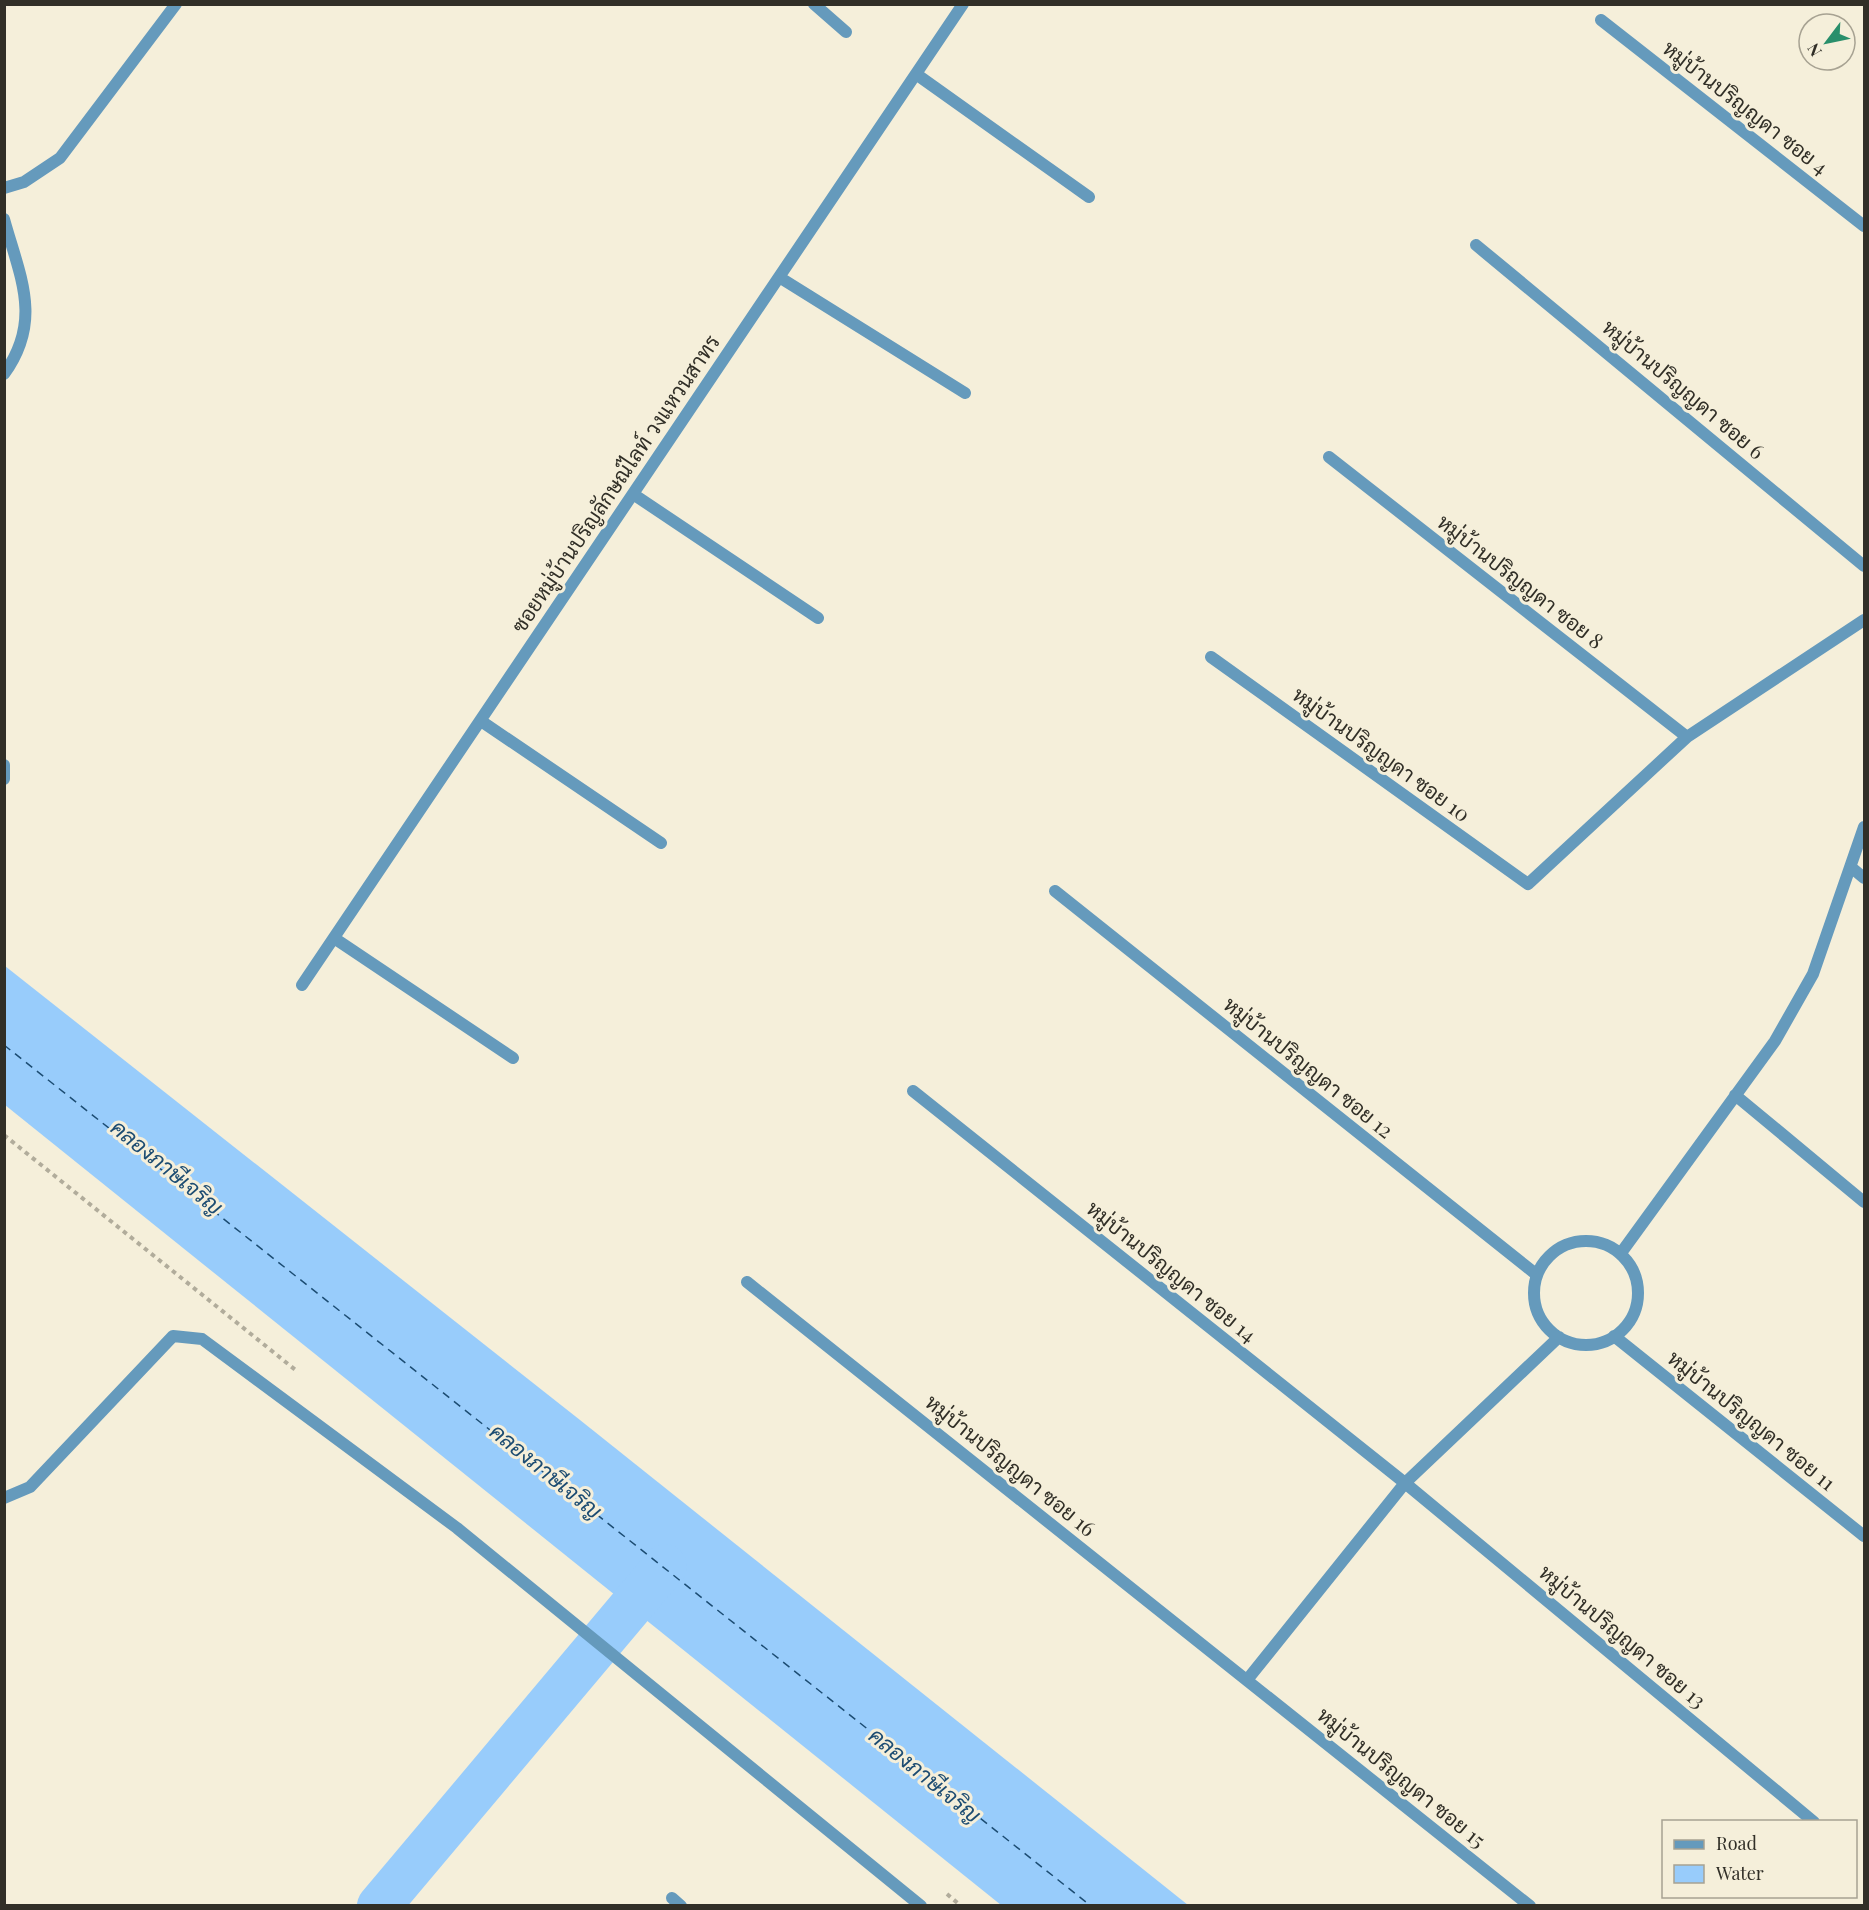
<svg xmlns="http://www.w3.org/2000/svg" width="1869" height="1910" viewBox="0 0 1869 1910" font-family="'Playfair Display',Sarabun,serif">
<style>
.water{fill:#98ccfb}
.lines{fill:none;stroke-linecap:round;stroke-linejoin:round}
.canal{stroke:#98ccfb;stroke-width:44}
.ferry{stroke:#1c4c72;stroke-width:1.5;stroke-dasharray:8 6;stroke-linecap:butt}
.path{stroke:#b1ac9b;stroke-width:4;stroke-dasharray:4.5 4.5;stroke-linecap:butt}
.lane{stroke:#659abc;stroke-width:12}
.street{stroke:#659abc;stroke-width:12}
.labels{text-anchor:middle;stroke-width:6;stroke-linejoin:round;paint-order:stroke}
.street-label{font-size:21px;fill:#312f27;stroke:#f5efda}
.water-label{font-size:22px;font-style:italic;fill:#1c4c72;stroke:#f5efda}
</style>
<rect width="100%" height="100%" fill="#f5efda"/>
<path class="water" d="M 5,966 L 580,1420 L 1188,1905 L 1001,1905 L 5,1105 Z"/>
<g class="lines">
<path class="canal" d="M 379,1906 L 665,1566"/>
<path class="ferry" d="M 4,1045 L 1091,1906"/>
<path class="path" d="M 4,1135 L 298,1372
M 947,1894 L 961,1906"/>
<path class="lane" d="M 4,219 C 20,277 43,320 4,374
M 4,765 L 4,779"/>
<path class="street" d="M 814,4 L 846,32
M 1601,20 L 1864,226
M 916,74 L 1089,197
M 4,188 L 24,182 L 60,158 L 176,4
M 1476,245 L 1864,566
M 779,277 L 965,393
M 1329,457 L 1687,737
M 633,494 L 818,618
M 1211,657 L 1528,884 L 1687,737 L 1864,620
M 481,721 L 661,843
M 1852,868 L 1864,878
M 1055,891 L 1537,1275
M 334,938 L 513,1058
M 302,985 L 963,4
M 913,1091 L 1405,1483 L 1814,1822
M 1735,1095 L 1864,1202
M1534 1293a52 52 0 1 1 104 0a52 52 0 1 1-104 0Z
M 1621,1253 L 1775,1041 L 1813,974 L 1864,827
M 747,1282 L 1530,1906
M 1614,1336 L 1864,1536
M 4,1498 L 30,1487 L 173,1336 L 202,1339 L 457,1528 L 921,1906
M 1247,1680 L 1405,1483 L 1559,1337
M 672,1898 L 681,1906"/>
</g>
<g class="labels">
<g class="street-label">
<text transform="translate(1745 108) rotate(38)" y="7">หมู่บ้านปริญญดา ซอย 4</text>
<text transform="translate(1683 390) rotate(40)" y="7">หมู่บ้านปริญญดา ซอย 6</text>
<text transform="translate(616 484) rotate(-56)" y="7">ซอยหมู่บ้านปริญลักษณ์ไลท์ วงแหวนสาทร</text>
<text transform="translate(1520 582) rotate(38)" y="7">หมู่บ้านปริญญดา ซอย 8</text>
<text transform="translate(1381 755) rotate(36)" y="7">หมู่บ้านปริญญดา ซอย 10</text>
<text transform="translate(1308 1068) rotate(39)" y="7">หมู่บ้านปริญญดา ซอย 12</text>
<text transform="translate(1171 1272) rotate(39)" y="7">หมู่บ้านปริญญดา ซอย 14</text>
<text transform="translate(1751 1421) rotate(39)" y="7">หมู่บ้านปริญญดา ซอย 11</text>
<text transform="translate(1010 1466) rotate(39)" y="7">หมู่บ้านปริญญดา ซอย 16</text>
<text transform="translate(1622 1637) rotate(40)" y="7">หมู่บ้านปริญญดา ซอย 13</text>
<text transform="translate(1401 1778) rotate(39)" y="7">หมู่บ้านปริญญดา ซอย 15</text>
</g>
<g class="water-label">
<text transform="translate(167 1167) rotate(39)" y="8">คลองภาษีเจริญ</text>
<text transform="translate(546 1471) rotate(39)" y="8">คลองภาษีเจริญ</text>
<text transform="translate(925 1775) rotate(39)" y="8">คลองภาษีเจริญ</text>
</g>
</g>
<rect width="1869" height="1910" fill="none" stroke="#312f27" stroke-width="12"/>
<rect x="1662" y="1820" width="195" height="78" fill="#f5efda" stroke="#a7a292" stroke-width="1.5"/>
<rect x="1674" y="1840" width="30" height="9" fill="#659abc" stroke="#a7a292" stroke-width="1.5"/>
<text x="1716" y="1850" font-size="18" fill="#312f27">Road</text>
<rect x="1674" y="1865" width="30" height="18" fill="#98ccfb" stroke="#a7a292" stroke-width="1.5"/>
<text x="1716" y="1880" font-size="18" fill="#312f27">Water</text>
<g transform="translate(1827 42) rotate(238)"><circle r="28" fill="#f5efda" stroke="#a7a292" stroke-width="1.5"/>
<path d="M0-4.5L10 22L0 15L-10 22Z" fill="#298f6b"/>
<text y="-9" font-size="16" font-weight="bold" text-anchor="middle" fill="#312f27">N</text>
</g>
</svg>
